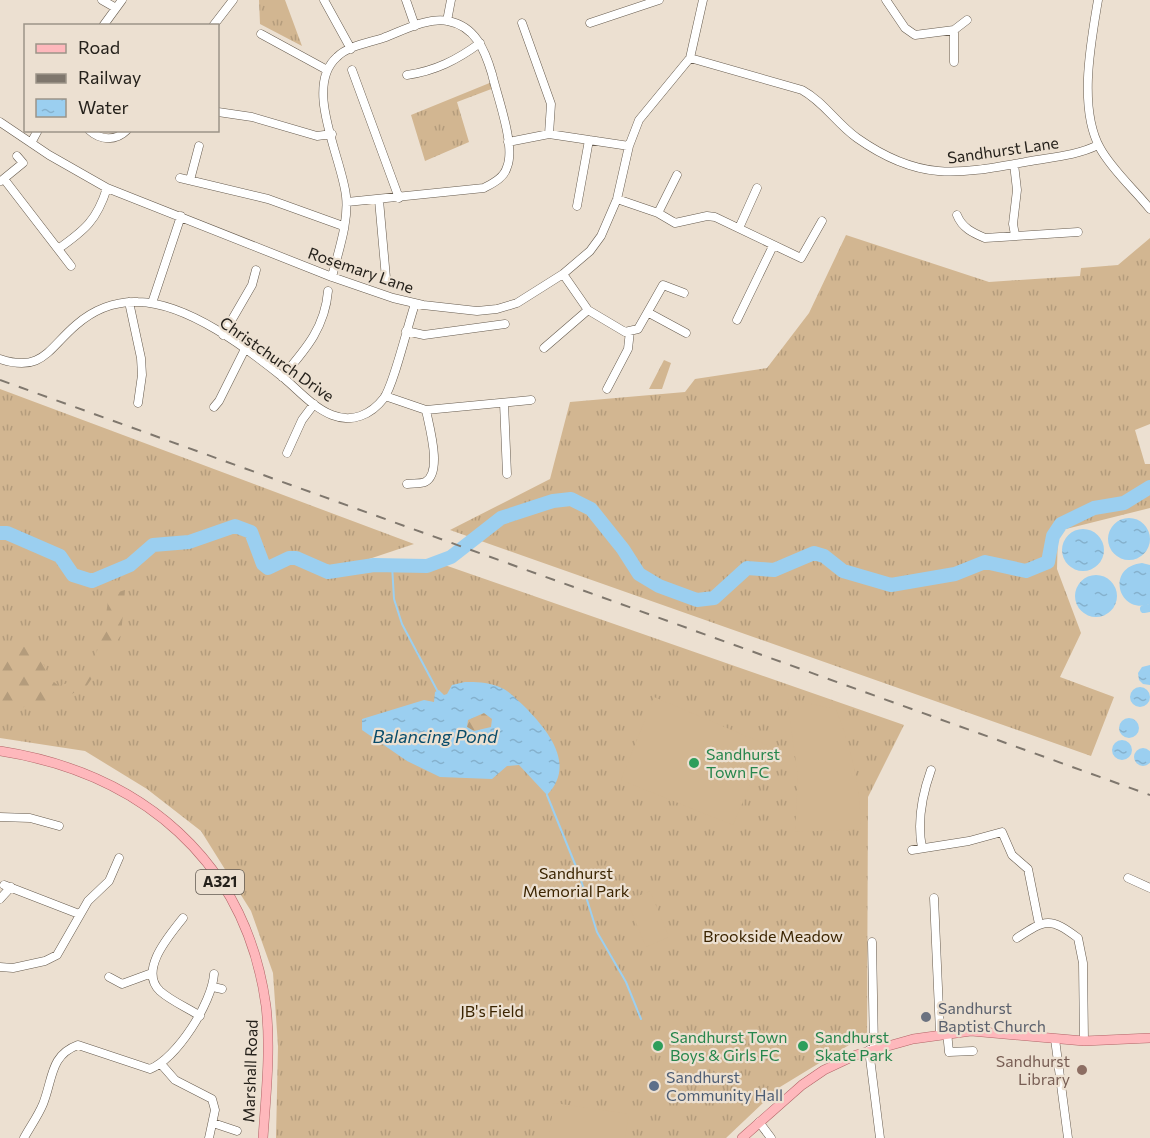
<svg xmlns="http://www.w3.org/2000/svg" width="1150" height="1138" viewBox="0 0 1150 1138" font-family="Commissioner,sans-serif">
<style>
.grass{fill:url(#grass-tufts)}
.forest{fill:url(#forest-firs)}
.garden{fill:#d2b691}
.water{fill:url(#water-ripples);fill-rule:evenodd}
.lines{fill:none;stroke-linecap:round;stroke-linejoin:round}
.stream{stroke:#9bcff0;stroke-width:2}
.canal{stroke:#9bcff0;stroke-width:8}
.river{stroke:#9bcff0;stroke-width:14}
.minor-casing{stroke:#665b4e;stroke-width:9}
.major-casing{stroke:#b26467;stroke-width:10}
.minor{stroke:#fff;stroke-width:8}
.major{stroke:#feb8bc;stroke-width:9}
.rail{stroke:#7f776d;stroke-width:2;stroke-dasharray:10 10;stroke-linecap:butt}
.leisure-dot{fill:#2e9e5b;stroke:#ece0d1;stroke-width:2}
.worship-dot{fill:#6b7280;stroke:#ece0d1;stroke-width:2}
.education-dot{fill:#8d6e63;stroke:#ece0d1;stroke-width:2}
.service-dot{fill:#5c6f8a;stroke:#ece0d1;stroke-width:2}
.labels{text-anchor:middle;stroke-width:4.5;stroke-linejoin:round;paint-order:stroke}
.shield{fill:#ece0d1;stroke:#615a52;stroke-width:1.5}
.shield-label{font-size:15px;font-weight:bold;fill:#25211b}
.street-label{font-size:16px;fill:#25211b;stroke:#ece0d1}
.leisure-label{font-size:16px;fill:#27864d;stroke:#ece0d1;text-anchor:start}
.park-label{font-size:16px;fill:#3b2400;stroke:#ece0d1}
.worship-label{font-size:16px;fill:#5b616d;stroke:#ece0d1;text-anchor:start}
.education-label{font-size:16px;fill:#785e54;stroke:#ece0d1;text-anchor:end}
.service-label{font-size:16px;fill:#4e5e75;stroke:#ece0d1;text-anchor:start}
.water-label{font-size:18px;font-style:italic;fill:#084c6b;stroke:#ece0d1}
</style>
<defs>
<pattern id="grass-tufts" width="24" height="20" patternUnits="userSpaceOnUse" patternTransform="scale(1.5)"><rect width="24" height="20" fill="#d2b691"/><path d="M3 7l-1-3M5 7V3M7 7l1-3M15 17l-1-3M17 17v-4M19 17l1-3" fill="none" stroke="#b49c7c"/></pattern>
<pattern id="forest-firs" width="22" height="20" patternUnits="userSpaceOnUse" patternTransform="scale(1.5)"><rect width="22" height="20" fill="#d2b691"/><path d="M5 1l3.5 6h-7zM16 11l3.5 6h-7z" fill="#b49c7c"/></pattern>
<pattern id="water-ripples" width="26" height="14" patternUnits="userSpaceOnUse" patternTransform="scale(1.5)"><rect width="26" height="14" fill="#9bcff0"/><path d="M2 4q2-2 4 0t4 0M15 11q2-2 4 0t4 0" fill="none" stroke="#85b1cd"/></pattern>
</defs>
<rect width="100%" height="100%" fill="#ece0d1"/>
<path class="grass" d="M 259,0 L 285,0 L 302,46 L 260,24 Z
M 492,82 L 494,88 L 457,102 L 469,142 L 425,161 L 411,115 Z
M 846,235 L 989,282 L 1080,276 L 1081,268 L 1118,265 L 1150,238 L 1150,424 L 1135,430 L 1145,464 L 1150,464 L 1150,508 L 1058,531 L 1057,569 L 1081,633 L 1060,677 L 1114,697 L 1091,756 L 450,530 L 550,479 L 570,402 L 685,392 L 695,379 L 767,368 L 809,313 Z
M 664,360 L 671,363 L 662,389 L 649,389 Z
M 0,389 L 414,544 L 369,559 L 425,569 L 436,562 L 904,725 L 868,797 L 867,1034 L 780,1087 L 726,1138 L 276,1138 L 278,1046 L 273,973 L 251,911 L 201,831 L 147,789 L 85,751 L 0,738 Z"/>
<path class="forest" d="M 125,590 L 121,635 L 86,687 L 55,702 L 0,711 L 0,641 C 14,644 32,646 40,658 C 47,669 48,679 59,686 C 101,674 103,632 109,595 Z
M 484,713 L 492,719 L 491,727 L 474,731 L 467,727 L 468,720 Z"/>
<path class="garden" d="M 654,697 L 767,745 L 733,825 L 621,780 Z
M 787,699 L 836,709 C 852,752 860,783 861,829 L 795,832 L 798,777 Z
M 650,891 L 669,937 L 646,947 L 627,901 Z
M 814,1035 L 816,1053 L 792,1056 L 790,1038 Z
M 554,1103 L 629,1114 L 625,1138 L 549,1138 Z"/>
<path class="water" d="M1108 539a21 21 0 1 1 42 0a21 21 0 1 1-42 0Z
M1062 550a21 21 0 1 1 42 0a21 21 0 1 1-42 0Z
M 1142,563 L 1150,565 L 1150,604 C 1118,615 1105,567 1142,563 Z
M1075 596a21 21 0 1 1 42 0a21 21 0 1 1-42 0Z
M 1150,665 L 1150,685 L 1143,684 L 1139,680 L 1138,673 L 1142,667 Z
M 465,682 C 476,682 486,682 497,686 C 509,690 517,700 526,708 C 549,732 576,765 547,795 L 519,765 L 507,766 L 492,779 L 440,777 L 407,761 L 362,730 L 362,719 L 424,700 L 434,702 L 435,692 L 439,690 L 444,695 L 447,694 L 452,685 ZM 484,713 L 492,719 L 491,727 L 474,731 L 467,727 L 468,720 Z
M1130 697a10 10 0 1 1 20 0a10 10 0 1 1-20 0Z
M1119 728a10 10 0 1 1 20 0a10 10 0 1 1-20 0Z
M1112 750a10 10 0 1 1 20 0a10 10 0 1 1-20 0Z
M1134 757a9 9 0 1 1 18 0a9 9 0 1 1-18 0Z"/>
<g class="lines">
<path class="stream" d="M 392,565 L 394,599 L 402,624 L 438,692
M 547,795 L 579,874 L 597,932 L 626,982 L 641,1019"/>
<path class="canal" d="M 1144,609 L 1150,608"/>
<path class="river" d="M 0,533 L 7,533 L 60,556 L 73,575 L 92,581 L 130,565 L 153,545 L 189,542 L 235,526 L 251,532 L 263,564 L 268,568 L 289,558 L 296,558 L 328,572 L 374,565 L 427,566 L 451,557 L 501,518 L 553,501 L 571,499 L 591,509 L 623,549 L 639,574 L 659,586 L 697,600 L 714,598 L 747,568 L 774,570 L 814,553 L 824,556 L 843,571 L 891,585 L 955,574 L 985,562 L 1026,571 L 1048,562 L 1053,536 L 1061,524 L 1094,508 L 1124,503 L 1150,487"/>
<defs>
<path id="minor" d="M 102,0 L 116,8
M 324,0 L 351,49
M 406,0 L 415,26
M 886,0 L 905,28 L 915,35 L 954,30 L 954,62
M 1098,0 C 1091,42 1078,108 1100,148 C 1112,170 1134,189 1150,209
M 447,21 L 451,0
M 522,23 L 551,104 L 549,134
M 590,23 L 659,0
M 103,26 L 122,0
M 213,26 L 233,0
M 954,30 L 967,20
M 261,34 L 327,70
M 690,58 L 802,90 C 824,102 836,123 857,138 C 921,183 959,174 1031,161 C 1054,157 1078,155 1098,145
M 352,70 L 399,198
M 407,75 C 435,71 457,60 480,43
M 218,112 L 252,117 L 317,136 L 332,134
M 0,122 L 49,155 L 107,188 L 332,277 L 393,298 L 423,305 L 477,311 L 497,309 L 517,303 L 563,274 L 590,251 L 601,236 L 617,199 L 629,146 L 639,120 L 690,58 L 703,0
M 89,130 C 101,141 116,141 127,130
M 508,142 L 549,134 L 629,146
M 31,143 L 38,130
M 1014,164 L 1017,190 L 1013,224 L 1015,235
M 180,178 L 268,199 L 343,226
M 4,179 L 71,266
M 190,180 L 199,146
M 1,181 L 23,163 L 17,156
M 617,199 L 658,213 L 675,223 L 707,216 L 715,217 L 801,258 L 822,221
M 379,200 L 386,278
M 577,206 L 589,140
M 658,213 L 677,175
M 957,215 C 962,228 973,233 985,238 L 1078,232
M 739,228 L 757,188
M 58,249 C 85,230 97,220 107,188
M 563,274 L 588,310 L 625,332 L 638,329 L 663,285 L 684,293
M 332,277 C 338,252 349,222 346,196 C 342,158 303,87 337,57 C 348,46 368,43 383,38 C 402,31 427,17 448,21 C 475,26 485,50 492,74 C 497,96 516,146 507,167 C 504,178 493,183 484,188 L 347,202
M 129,302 L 141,358 L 142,375 L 138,403
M 152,303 L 181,216
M 649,313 L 686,333
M 737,320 L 773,246
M 406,331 L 424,335 L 505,324
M 223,335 L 252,285 L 256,270
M 544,348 L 588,310
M 0,359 C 42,373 48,349 76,325 C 93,310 115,301 138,302 C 188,303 248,349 285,379 C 299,391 314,408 332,415 C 352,423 371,415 384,398 C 394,384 408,324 415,304
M 282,377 C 305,350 325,328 328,291
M 607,389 L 628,349 L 630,331
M 385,396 L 426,410 L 531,400
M 504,403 L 507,474
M 214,407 L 219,401 L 245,349
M 287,453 L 302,420 L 314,404
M 407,484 C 412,483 421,484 425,482 C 443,473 429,426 426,410
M 0,817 L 30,818 L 59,826
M 922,848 C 917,822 922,795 931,770
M 912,850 L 969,841 L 1002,832 L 1012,855 L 1028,869 L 1039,924
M 1128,878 L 1150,888
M 4,885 L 79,914
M 934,898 L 940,1033
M 0,899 L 11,887
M 183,918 C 170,935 138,970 160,991 C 171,1001 188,1008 200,1016
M 1017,938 C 1046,919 1050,917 1078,938 L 1083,963 L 1084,1041
M 872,942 L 874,1049
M 0,967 L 13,968 L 45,961 L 57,955 L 88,901 L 109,881 L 119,858
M 109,977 L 122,984 L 152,973
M 213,987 L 222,989
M 947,1032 L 949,1052 L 973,1051
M 1055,1039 L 1068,1138
M 869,1050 L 880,1138
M 161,1064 L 175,1080 L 212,1099 L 215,1110 L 209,1138
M 759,1122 L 771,1138
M 213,1123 L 237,1131
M 24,1138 C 30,1127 38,1116 43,1104 C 53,1079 50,1055 78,1045 L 150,1069 C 177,1058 212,1003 214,974"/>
<path id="major" d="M 0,751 C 141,773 246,860 266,1006 C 271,1049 266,1094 263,1138
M 742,1138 L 802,1085 L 824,1070 L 856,1055 L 913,1039 L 971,1031 L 1084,1041 L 1150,1038"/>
</defs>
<use href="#minor" class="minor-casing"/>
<use href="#major" class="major-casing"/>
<use href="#minor" class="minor"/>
<use href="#major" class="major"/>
<path class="rail" d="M 0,380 L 1150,795"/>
</g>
<g class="leisure-dot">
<circle cx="694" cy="763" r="6"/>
<circle cx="658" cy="1046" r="6"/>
<circle cx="803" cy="1046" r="6"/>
</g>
<circle class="worship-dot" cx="926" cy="1017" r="6"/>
<circle class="education-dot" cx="1082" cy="1070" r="6"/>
<circle class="service-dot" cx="654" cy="1086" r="6"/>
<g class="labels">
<rect class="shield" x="196" y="870" width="48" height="24" rx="4.5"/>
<g class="shield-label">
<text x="220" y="887">A321</text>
</g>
<g class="street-label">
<text transform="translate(1003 150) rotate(-8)" y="6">Sandhurst Lane</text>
<text transform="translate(361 270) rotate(19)" y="6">Rosemary Lane</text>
<text transform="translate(277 359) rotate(35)" y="6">Christchurch Drive</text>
<text transform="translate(250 1071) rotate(-88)" y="6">Marshall Road</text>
</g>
<g class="leisure-label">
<text x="706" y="760">Sandhurst<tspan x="706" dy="18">Town FC</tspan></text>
<text x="670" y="1043">Sandhurst Town<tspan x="670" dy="18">Boys &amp; Girls FC</tspan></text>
<text x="815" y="1043">Sandhurst<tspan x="815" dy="18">Skate Park</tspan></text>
</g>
<g class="park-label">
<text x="576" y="879">Sandhurst<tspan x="576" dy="18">Memorial Park</tspan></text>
<text x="773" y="942">Brookside Meadow</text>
<text x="492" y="1017">JB's Field</text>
</g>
<g class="worship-label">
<text x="938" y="1014">Sandhurst<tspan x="938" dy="18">Baptist Church</tspan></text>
</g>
<g class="education-label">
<text x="1070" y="1067">Sandhurst<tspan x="1070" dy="18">Library</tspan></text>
</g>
<g class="service-label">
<text x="666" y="1083">Sandhurst<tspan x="666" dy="18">Community Hall</tspan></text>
</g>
<g class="water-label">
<text x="435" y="743">Balancing Pond</text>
</g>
</g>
<rect x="24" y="24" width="195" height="108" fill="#ece0d1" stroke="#9c9488" stroke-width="1.5"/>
<rect x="36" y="44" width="30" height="9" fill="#feb8bc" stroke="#9c9488" stroke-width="1.5"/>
<text x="78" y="54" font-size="18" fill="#25211b">Road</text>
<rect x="36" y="74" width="30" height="9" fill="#7f776d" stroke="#9c9488" stroke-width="1.5"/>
<text x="78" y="84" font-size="18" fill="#25211b">Railway</text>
<rect x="36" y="99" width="30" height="18" fill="url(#water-ripples)" stroke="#9c9488" stroke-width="1.5"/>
<text x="78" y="114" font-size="18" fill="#25211b">Water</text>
</svg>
